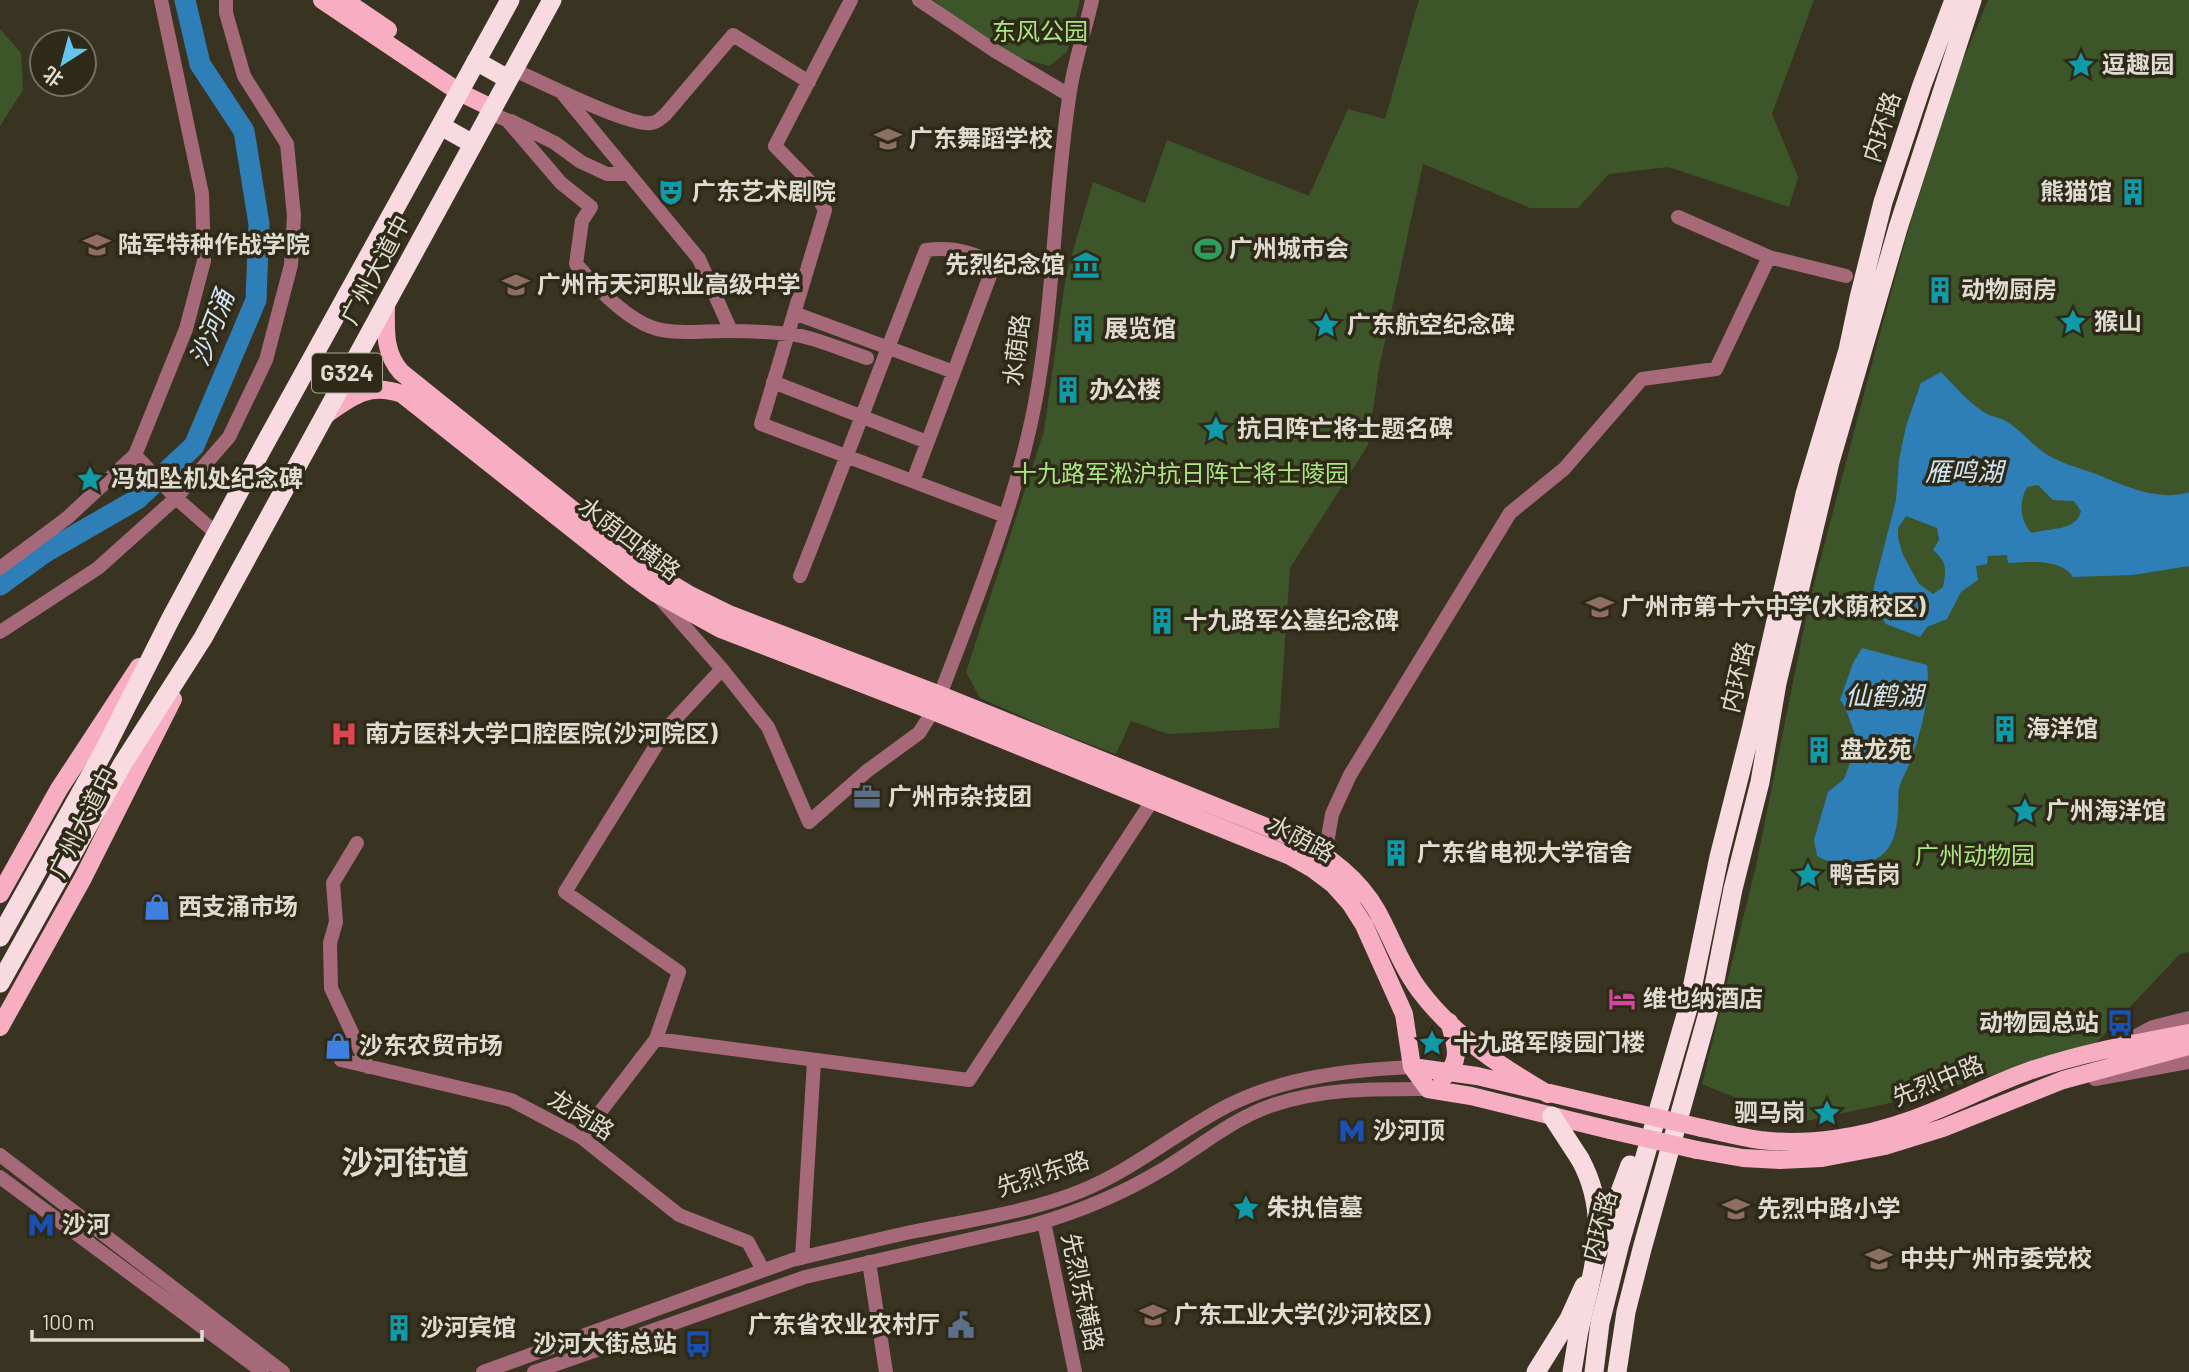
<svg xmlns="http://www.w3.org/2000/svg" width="2189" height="1372" viewBox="0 0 2189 1372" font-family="Barlow,'Noto Sans SC',sans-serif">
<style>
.green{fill:#3c562a}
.water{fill:#2e7eb7;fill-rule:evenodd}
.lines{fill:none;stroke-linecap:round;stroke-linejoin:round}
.river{stroke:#2e7eb7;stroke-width:21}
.minor{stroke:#a5697a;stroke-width:14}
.major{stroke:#f8aec2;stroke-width:18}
.highway{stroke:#f8dae1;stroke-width:19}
.major-bridge{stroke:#f8aec2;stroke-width:18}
.highway-bridge{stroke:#f8dae1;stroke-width:19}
.labels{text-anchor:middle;stroke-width:7;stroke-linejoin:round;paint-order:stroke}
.shield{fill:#2e2a17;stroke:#a9a798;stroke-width:2}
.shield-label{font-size:23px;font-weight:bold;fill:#dedcd0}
.park-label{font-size:24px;fill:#aae782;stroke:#2e2a17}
.poi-label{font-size:24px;font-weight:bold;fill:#dedcd0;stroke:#2e2a17;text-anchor:start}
.street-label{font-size:24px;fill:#dedcd0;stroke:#2e2a17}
.water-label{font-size:26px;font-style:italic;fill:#d2e5f4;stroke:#2e2a17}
.district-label{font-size:32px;font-weight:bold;fill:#dedcd0;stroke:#2e2a17}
</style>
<rect width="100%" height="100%" fill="#383421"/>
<path class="green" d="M 934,0 L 1080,0 L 1067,52 L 1049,66 L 1010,55 L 955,19 Z
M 1419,0 L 1814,0 L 1772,114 L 1798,177 L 1789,207 L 1668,167 L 1609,174 L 1578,208 L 1530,208 L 1423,164 L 1379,368 L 1368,445 L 1290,568 L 1279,728 L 1168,734 L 1131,721 L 1116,754 L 1055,731 L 980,698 L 966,672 L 1044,431 L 1066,275 L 1093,182 L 1145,203 L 1167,140 L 1309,196 L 1348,109 L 1385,119 Z
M 1988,0 L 2189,0 L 2189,952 L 2180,954 L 2095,1044 L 1922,1096 L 1797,1123 L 1702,1084 L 1756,866 L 1809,603 L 1879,337 L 1909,228 L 1959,70 Z
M 0,29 L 21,53 L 23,90 L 0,126 Z"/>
<path class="water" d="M 1941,372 C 1956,387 1970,405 1989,415 C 1994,417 2000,418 2004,420 C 2018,427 2029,442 2042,451 C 2058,463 2077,467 2096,474 C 2125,486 2158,502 2189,492 L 2189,566 L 2133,575 L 2073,577 C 2061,558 2028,562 2008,563 L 2007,555 L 1988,556 L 1987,564 L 1976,566 L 1978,580 L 1961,592 L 1947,619 L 1927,627 L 1920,637 L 1886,624 L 1873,603 L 1874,586 L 1896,500 L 1899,460 L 1906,426 L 1921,383 ZM 2038,485 L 2053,500 L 2074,501 L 2081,511 C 2077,531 2049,528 2032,533 C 2019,521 2019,501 2027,487 ZM 1906,516 L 1937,528 L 1939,540 L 1933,550 C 1948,562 1946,570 1943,587 L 1933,594 L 1919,584 L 1903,555 L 1898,538 L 1898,528 Z
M 1862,648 L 1927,665 C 1931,696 1921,731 1911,760 C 1908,768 1903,776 1900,785 C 1897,793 1899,803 1898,811 C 1897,836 1890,859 1863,863 C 1846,866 1832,864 1817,856 L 1814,840 L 1828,792 L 1844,779 L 1853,755 L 1856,737 L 1845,707 L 1840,700 L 1853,663 Z"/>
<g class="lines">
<path class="river" d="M 0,585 L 44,553 L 136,500 L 194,446 L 256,300 L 259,224 L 244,131 L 200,64 L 185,0"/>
<path class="minor" d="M 851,0 L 775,146 L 809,181 L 825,210 L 761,424 L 1005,516
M 919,0 L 995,51 L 1069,95
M 514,70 C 538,80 630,127 651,123 C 657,123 661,118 665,115 L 733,35 L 809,82
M 563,94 L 699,259 L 731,331
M 489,113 L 507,120 L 561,183 L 591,207 L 582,221 L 576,264 C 596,286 617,310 644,324 C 669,337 703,330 730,331 C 749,331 770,332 789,334 C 815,337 842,350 867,358
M 511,121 L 555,143 L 581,162 L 607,174 L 629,174
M 1678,217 L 1769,257 L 1846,276
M 794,313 L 954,372
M 773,382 L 927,442
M 135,455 L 176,498 L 217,534
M 0,568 L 67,518 L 135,455 L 186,329 L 204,261 L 202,194 L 161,0
M 800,576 C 843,468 883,359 926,250 C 950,247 973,251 994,265 L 913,481
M 657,595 L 722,669 L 768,727 L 809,822 L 867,771 L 919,733 L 933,711
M 0,632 L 98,568 L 176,498 L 229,437 L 266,360 L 291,265 L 294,216 L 287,144 L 244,76 L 226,13 L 226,0
M 940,695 C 977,598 1017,500 1036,398 C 1054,299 1054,197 1069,98 C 1073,65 1085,32 1092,0
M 357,843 L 333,883 L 336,922 L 330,943 L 331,988 L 368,1067
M 1325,855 L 1332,814 L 1350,775 L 1510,513 L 1564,469 L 1642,379 L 1716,369 L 1769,257
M 656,1039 L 679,972 L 565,892 L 667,728 L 722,669
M 2120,1045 L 2153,1027 L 2189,1018
M 341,1060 L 511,1100 L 581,1137 L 679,1215 L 748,1242 L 763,1270
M 2095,1079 L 2189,1062
M 581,1137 L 656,1039 L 969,1080 L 1152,801
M 0,1155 L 283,1372
M 0,1177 L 263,1372
M 1044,1222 L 1075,1372
M 802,1258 L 814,1061
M 869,1262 L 886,1372
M 483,1372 L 792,1260 C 834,1250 874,1240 916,1231 C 971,1220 1029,1212 1081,1191 C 1133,1170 1177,1132 1227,1106 C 1284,1077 1349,1070 1412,1067
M 534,1372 L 805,1277 L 1033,1225 C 1078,1212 1120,1195 1160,1171 C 1196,1150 1230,1120 1270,1106 C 1321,1088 1375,1089 1428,1089"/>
<path class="major" d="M 322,0 L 459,92 L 492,108
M 344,0 L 388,30
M 386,303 C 386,328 383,352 401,372 L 645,568 L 688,594 L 731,615 L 940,695 L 1289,836 C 1325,853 1357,876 1377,911 C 1392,938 1401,966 1420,991 C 1453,1035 1501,1067 1548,1094
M 324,416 C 351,397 368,382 402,394 L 632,576 L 654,592 L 721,629 L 933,711 L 1290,856 L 1313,869 L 1333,884 L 1350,903 L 1364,925 L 1404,1014 L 1412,1067 L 1428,1089
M 0,894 L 59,789 L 139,667
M 0,1027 L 83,878 L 173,699
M 1412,1067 L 1477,1076 L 1614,1108
M 1442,1079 C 1463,1060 1456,1046 1449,1022
M 1428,1089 L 1471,1096 L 1610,1130
M 1702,1128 C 1721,1132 1740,1137 1760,1140 C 1809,1146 1864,1137 1911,1120 C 1951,1106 1989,1085 2029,1071 C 2081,1053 2136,1043 2189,1033
M 1697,1150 L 1743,1158 L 1780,1160 L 1822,1158 L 1885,1146 L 1943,1128 L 2063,1080 L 2189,1046"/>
<path class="highway" d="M 476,61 L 508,79
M 441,126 L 473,144
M 0,937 L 104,751 L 170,620 L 262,449 L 510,0
M 0,983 L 123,763 L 203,638 L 552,0
M 1552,1116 L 1580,1159
M 1598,1251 L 1630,1165
M 1536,1372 L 1569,1319 L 1584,1286
M 1572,1372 L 1579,1330
M 1594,1372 L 1600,1323 L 1620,1243 L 1688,1008 L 1719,857 L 1751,730 L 1805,494 L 1848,350 L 1859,298 L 1883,202 L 1922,85 L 1954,0
M 1617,1372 L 1626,1312 L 1642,1249 L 1710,1006 L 1733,889 L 1760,782 L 1777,683 L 1830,462 L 1898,228 L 1972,0"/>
<path class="major-bridge" d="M 1614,1108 L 1702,1128
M 1610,1130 L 1697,1150"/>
<path class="highway-bridge" d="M 1579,1330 C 1593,1270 1612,1217 1580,1159"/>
</g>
<defs>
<symbol id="sight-bare" viewBox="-9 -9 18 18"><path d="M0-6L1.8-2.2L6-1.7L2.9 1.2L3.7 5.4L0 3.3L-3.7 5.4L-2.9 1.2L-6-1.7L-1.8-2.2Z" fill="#0f9aa8" stroke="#2e2a17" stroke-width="2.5" paint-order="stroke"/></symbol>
<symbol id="school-bare" viewBox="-9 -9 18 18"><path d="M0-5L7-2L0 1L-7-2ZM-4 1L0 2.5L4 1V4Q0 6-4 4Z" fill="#8d6e63" stroke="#2e2a17" stroke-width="2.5" paint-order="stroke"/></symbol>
<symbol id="theatre-bare" viewBox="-9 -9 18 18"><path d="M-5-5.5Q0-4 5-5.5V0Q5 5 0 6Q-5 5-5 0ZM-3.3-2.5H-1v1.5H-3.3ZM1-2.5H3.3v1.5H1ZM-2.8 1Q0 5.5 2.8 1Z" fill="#0f9aa8" stroke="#2e2a17" stroke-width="2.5" paint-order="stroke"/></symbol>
<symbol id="building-bare" viewBox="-9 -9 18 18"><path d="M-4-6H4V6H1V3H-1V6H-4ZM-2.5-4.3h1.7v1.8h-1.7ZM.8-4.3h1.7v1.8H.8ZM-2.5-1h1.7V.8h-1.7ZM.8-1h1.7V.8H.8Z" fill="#0f9aa8" stroke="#2e2a17" stroke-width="2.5" paint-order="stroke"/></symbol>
<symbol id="university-bare" viewBox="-9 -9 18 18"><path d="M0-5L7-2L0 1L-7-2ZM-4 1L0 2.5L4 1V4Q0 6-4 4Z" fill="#8d6e63" stroke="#2e2a17" stroke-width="2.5" paint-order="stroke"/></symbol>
<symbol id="stadium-bare" viewBox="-9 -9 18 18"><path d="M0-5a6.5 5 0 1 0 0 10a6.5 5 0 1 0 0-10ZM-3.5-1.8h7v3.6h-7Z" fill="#2e9e5b" stroke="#2e2a17" stroke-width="2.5" paint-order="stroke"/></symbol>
<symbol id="museum-bare" viewBox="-9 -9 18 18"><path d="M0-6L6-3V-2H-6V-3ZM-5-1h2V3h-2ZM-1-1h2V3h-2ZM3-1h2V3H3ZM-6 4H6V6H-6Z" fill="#0f9aa8" stroke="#2e2a17" stroke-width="2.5" paint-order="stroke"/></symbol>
<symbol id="hospital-bare" viewBox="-9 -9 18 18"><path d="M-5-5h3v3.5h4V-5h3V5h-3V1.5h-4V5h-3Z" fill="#e0444e" stroke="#2e2a17" stroke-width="2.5" paint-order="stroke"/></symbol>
<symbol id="office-bare" viewBox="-9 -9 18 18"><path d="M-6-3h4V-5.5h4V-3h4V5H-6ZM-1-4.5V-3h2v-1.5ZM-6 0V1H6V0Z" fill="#5c6f8a" stroke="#2e2a17" stroke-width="2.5" paint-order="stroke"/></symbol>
<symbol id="shop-bare" viewBox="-9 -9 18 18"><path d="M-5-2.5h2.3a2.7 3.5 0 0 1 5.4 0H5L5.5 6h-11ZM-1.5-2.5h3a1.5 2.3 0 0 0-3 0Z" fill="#3f7fe0" stroke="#2e2a17" stroke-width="2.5" paint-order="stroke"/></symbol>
<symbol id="hotel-bare" viewBox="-9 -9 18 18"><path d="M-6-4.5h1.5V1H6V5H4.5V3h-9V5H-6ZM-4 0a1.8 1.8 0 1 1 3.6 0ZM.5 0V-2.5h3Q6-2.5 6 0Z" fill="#d1479c" stroke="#2e2a17" stroke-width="2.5" paint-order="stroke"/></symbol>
<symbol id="bus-bare" viewBox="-9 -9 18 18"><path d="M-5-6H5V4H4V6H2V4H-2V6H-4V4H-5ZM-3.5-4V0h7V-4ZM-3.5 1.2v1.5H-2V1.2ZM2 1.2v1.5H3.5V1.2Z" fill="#1a4fb4" stroke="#2e2a17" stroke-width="2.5" paint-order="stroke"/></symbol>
<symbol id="metro-bare" viewBox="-9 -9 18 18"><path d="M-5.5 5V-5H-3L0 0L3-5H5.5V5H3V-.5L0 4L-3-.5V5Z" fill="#1a4fb4" stroke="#2e2a17" stroke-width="2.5" paint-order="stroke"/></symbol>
<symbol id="civic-bare" viewBox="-9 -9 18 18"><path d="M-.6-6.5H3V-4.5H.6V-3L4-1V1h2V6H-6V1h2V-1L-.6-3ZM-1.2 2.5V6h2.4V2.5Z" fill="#5c6f8a" stroke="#2e2a17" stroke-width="2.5" paint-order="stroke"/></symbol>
</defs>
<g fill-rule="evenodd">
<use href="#sight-bare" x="2062" y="46" width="38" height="38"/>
<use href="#school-bare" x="869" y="120" width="38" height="38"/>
<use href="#theatre-bare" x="652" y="173" width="38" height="38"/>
<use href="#building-bare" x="2114" y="173" width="38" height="38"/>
<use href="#university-bare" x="78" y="226" width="38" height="38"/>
<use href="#stadium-bare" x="1189" y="230" width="38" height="38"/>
<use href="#museum-bare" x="1067" y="246" width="38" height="38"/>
<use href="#school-bare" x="497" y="266" width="38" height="38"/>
<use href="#building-bare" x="1921" y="271" width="38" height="38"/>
<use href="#sight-bare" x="2054" y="303" width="38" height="38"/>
<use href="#sight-bare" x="1307" y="306" width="38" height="38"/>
<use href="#building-bare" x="1064" y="310" width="38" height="38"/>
<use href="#building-bare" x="1049" y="371" width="38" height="38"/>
<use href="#sight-bare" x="1197" y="410" width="38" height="38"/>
<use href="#sight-bare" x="71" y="460" width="38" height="38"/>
<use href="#school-bare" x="1581" y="588" width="38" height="38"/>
<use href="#building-bare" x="1143" y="602" width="38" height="38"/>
<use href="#building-bare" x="1986" y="710" width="38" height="38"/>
<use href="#hospital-bare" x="325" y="715" width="38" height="38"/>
<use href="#building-bare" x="1800" y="731" width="38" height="38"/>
<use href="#office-bare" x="848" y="778" width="38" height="38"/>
<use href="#sight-bare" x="2006" y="792" width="38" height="38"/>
<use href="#building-bare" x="1377" y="834" width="38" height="38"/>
<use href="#sight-bare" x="1789" y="856" width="38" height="38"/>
<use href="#shop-bare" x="138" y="888" width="38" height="38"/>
<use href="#hotel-bare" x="1603" y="980" width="38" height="38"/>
<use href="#bus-bare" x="2101" y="1004" width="38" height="38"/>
<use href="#sight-bare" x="1413" y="1024" width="38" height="38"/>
<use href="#shop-bare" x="319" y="1027" width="38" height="38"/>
<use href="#sight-bare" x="1808" y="1094" width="38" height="38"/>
<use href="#metro-bare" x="1333" y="1112" width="38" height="38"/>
<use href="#sight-bare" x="1227" y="1189" width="38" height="38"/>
<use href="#school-bare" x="1717" y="1190" width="38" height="38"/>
<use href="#metro-bare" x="22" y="1206" width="38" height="38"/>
<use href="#university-bare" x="1860" y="1240" width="38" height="38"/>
<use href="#university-bare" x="1134" y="1296" width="38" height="38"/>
<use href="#civic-bare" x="942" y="1306" width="38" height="38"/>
<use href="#building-bare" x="380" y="1309" width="38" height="38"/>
<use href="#bus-bare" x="679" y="1325" width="38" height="38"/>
</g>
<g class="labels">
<rect class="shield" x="312" y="353.5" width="70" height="39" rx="5"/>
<g class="shield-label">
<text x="347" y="381">G324</text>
</g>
<g class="park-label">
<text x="1040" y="40">东风公园</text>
<text x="1181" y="482">十九路军淞沪抗日阵亡将士陵园</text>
<text x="1975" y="864">广州动物园</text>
</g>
<g class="poi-label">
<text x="2102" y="73">逗趣园</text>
<text x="909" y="147">广东舞蹈学校</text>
<text x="692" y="200">广东艺术剧院</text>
<text x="2112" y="200" text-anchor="end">熊猫馆</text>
<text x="118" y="253">陆军特种作战学院</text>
<text x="1229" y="257">广州城市会</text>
<text x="1065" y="273" text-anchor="end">先烈纪念馆</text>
<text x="537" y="293">广州市天河职业高级中学</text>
<text x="1961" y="298">动物厨房</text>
<text x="2094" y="330">猴山</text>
<text x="1347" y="333">广东航空纪念碑</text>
<text x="1104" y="337">展览馆</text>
<text x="1089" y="398">办公楼</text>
<text x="1237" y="437">抗日阵亡将士题名碑</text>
<text x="111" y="487">冯如坠机处纪念碑</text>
<text x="1621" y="615">广州市第十六中学(水荫校区)</text>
<text x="1183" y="629">十九路军公墓纪念碑</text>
<text x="2026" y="737">海洋馆</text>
<text x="365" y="742">南方医科大学口腔医院(沙河院区)</text>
<text x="1840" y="758">盘龙苑</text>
<text x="888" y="805">广州市杂技团</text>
<text x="2046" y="819">广州海洋馆</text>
<text x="1417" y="861">广东省电视大学宿舍</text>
<text x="1829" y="883">鸭舌岗</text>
<text x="178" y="915">西支涌市场</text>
<text x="1643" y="1007">维也纳酒店</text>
<text x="2099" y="1031" text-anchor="end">动物园总站</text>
<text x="1453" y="1051">十九路军陵园门楼</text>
<text x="359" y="1054">沙东农贸市场</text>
<text x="1806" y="1121" text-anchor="end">驷马岗</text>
<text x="1373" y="1139">沙河顶</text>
<text x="1267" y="1216">朱执信墓</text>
<text x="1757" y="1217">先烈中路小学</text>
<text x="62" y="1233">沙河</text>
<text x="1900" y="1267">中共广州市委党校</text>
<text x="1174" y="1323">广东工业大学(沙河校区)</text>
<text x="940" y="1333" text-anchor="end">广东省农业农村厅</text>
<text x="420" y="1336">沙河宾馆</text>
<text x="677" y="1352" text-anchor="end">沙河大街总站</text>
</g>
<g class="street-label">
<text transform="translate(1882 127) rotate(-72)" y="8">内环路</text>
<text transform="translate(376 270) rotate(-62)" y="8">广州大道中</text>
<text transform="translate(1017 350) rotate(-83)" y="8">水荫路</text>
<text transform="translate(629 539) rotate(37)" y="8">水荫四横路</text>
<text transform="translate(1738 677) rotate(-77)" y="8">内环路</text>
<text transform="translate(83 823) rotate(-63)" y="8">广州大道中</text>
<text transform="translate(1301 839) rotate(28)" y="8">水荫路</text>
<text transform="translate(1938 1081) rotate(-22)" y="8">先烈中路</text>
<text transform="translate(581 1115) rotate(32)" y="8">龙岗路</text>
<text transform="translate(1043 1174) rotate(-18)" y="8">先烈东路</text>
<text transform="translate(1600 1226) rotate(-75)" y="8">内环路</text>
<text transform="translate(1082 1292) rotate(78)" y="8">先烈东横路</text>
</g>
<g class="water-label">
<text transform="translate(212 328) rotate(-69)" y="9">沙河涌</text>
<text x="1964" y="481">雁鸣湖</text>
<text x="1884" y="705">仙鹤湖</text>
</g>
<g class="district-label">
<text x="405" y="1174">沙河街道</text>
</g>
</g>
<g transform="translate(63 63) rotate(216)"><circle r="33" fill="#2e2a17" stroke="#747161" stroke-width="2"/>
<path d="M0-5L12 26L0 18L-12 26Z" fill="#65c5ee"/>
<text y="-10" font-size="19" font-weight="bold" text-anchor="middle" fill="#dedcd0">北</text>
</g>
<path d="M32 1330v10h170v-10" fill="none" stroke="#dedcd0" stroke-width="3.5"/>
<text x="42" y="1330" font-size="21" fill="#dedcd0" stroke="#2e2a17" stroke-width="5" paint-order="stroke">100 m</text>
</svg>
